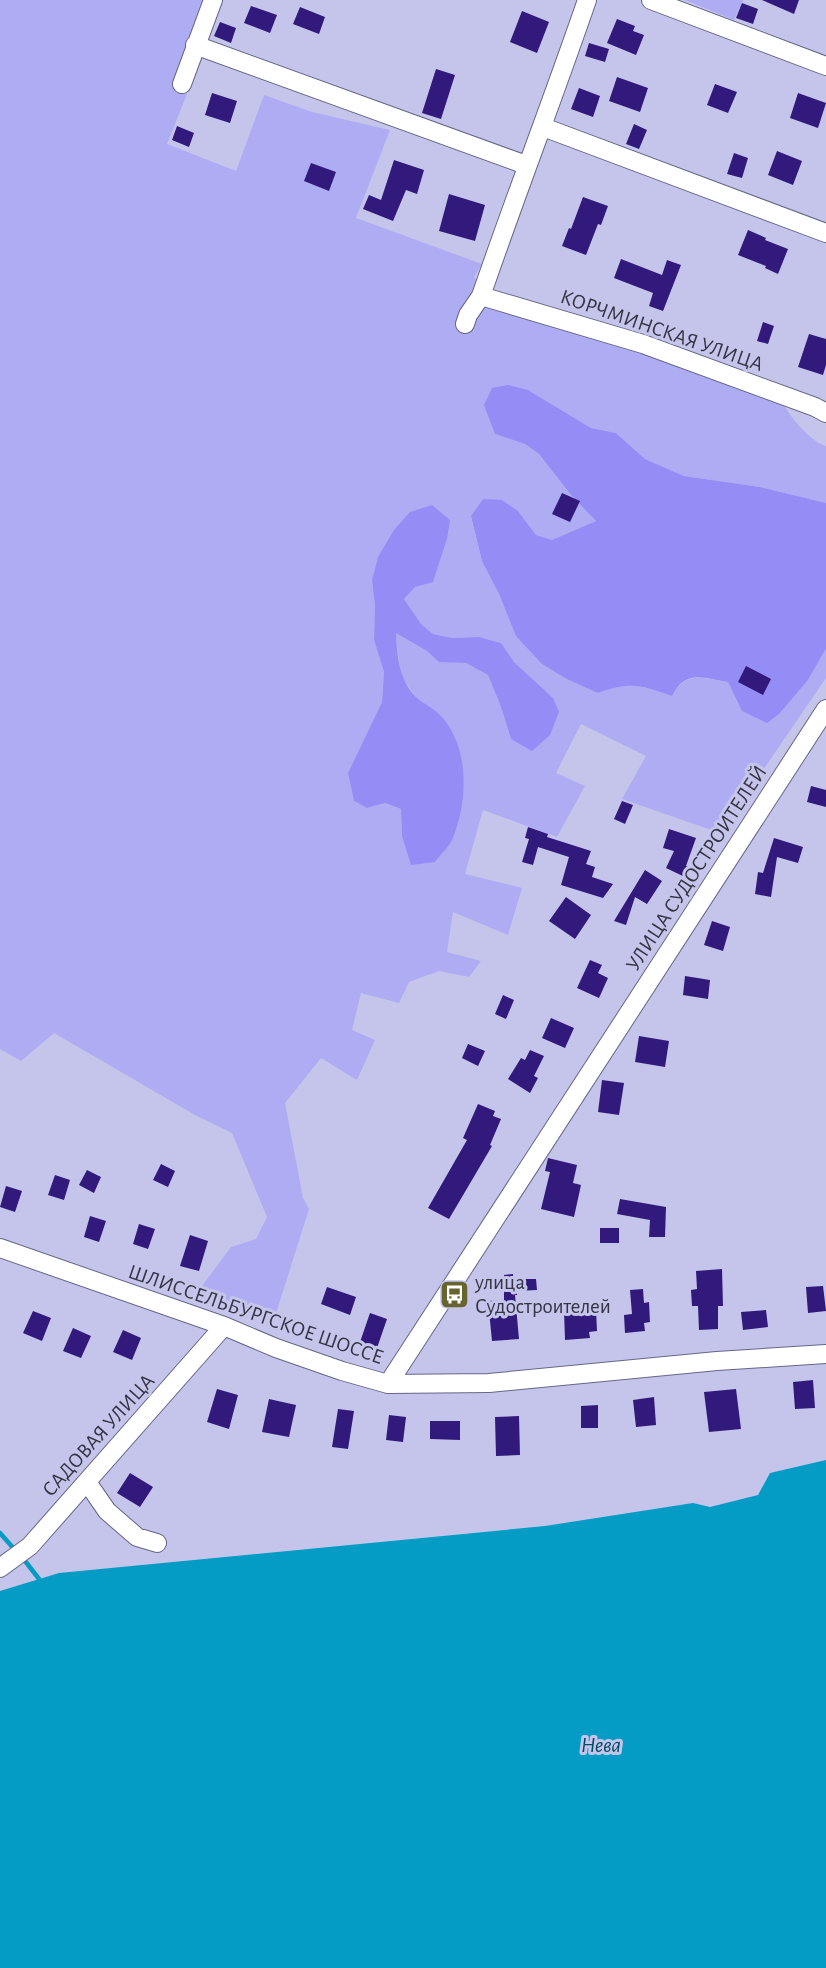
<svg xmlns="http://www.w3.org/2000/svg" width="826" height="1968" viewBox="0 0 826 1968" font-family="'Alegreya Sans',sans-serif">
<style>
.green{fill:#aeacf3;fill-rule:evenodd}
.forest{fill:#958df6}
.water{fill:#049bc4}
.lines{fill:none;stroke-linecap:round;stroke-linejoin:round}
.stream{stroke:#049bc4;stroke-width:4.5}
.building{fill:#311a7b}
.minor-casing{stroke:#668;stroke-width:20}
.minor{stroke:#fff;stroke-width:18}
.labels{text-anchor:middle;stroke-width:6;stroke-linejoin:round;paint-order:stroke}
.street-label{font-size:21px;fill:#343443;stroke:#c5c5ec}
.poi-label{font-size:21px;fill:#343443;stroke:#c5c5ec;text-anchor:start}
.water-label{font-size:22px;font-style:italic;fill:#004a5f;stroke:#c5c5ec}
</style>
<rect width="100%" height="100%" fill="#c5c5ec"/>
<path class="green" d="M 0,0 L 206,0 L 175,85 L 187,94 L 167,144 L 236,171 L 264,95 L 312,112 L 390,130 L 356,218 L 482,264 L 474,277 L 492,298 L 780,399 C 788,414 810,442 826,446 L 826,503 L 760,487 L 684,476 L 645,459 L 616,433 L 591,428 L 528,390 L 495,434 L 525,444 L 539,454 L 571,495 L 596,521 L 552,540 L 536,535 L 518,511 L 483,499 L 471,517 L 482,561 L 500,596 L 598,693 C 631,681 640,685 672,696 C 686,670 703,678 728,682 L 742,711 L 820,660 L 826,649 L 826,678 L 720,833 L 622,799 L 646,756 L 581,724 L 556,773 L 585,786 L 557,837 L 483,810 L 465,874 L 522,888 L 508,935 L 453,912 L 447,952 L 481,961 L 469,977 L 439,971 L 409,982 L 399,1003 L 361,993 L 352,1030 L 375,1040 L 357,1080 L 321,1058 L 285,1103 L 303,1198 L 309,1209 L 272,1326 L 202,1286 L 231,1247 L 256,1239 L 267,1217 L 232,1133 L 195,1115 L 54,1033 L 21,1061 L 0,1049 ZM 447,539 L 433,581 L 415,587 L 404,599 L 421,624 L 433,634 L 452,638 L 479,637 L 501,643 L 514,662 L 553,698 L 511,739 L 501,707 L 488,675 L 466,663 L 439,661 L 427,651 L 395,632 L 401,676 L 415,696 L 442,717 L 402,836 L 401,809 L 385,803 L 367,808 L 354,801 L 348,773 L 382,702 L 384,672 L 374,640 L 375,606 L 372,580 L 378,557 Z
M 685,0 L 743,0 L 734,20 Z"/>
<path class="forest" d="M 508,385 L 528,390 L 591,428 L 616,433 L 645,459 L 684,476 L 760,487 L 826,503 L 826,649 L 807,681 L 779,714 L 767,723 L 742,711 L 728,682 C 703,678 686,669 672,696 C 640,685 631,681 598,693 L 567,679 L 542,664 L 516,636 L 500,596 L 482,561 L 471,516 L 483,499 L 502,500 L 518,511 L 536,535 L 552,540 L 596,521 L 571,495 L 539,454 L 525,444 L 495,434 L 484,405 L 492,388 Z
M 432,505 L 450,520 L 447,539 L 433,582 L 415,587 L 404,599 L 421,624 L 433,634 L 452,638 L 479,637 L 501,643 L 514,662 L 553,698 L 559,712 L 550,735 L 532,751 L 511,739 L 501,707 L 488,675 L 466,663 L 439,662 L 427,651 L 396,633 C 397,656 399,680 416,697 C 424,704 435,709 442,717 C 470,749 468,803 452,840 C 448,848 440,855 435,862 L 411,865 L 402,836 L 401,809 L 385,803 L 367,808 L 354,801 L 348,773 L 382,702 L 384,672 L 374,640 L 375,606 L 372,580 L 378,557 L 394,530 L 410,512 Z"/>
<path class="water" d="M 826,1460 L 826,1968 L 0,1968 L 0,1591 L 59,1573 L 545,1526 L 693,1503 L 710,1507 L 758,1495 L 770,1473 Z"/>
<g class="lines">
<path class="stream" d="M 0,1533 L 16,1551
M 22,1557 L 39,1579"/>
</g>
<path class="building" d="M 762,0 L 799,0 L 794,14 Z
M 742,3 L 758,9 L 753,24 L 736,18 Z
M 251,6 L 277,15 L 270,33 L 244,23 Z
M 300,7 L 325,17 L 319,34 L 293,24 Z
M 522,11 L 549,22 L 537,53 L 510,42 Z
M 617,19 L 635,26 L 633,31 L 644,35 L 636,55 L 607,43 Z
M 220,22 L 236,28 L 231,43 L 214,36 Z
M 589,43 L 609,49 L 605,62 L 585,56 Z
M 436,69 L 455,75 L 441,119 L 422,113 Z
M 617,77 L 648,88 L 640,112 L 609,101 Z
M 715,84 L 737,92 L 728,113 L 707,105 Z
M 579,88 L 600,96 L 593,117 L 571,109 Z
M 212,93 L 237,101 L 230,123 L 205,115 Z
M 798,93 L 826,103 L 818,128 L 790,118 Z
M 634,124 L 647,130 L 639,149 L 626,144 Z
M 177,126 L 194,133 L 189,147 L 172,140 Z
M 777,151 L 802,161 L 793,185 L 768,175 Z
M 734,153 L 748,158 L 742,178 L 727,174 Z
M 394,160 L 424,170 L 417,194 L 406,190 L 393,221 L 363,209 L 369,195 L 381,200 Z
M 311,163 L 336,172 L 329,191 L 304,181 Z
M 449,194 L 485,205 L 475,241 L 439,231 Z
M 583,197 L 608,206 L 601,225 L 598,224 L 586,255 L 562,246 L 569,228 L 571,229 Z
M 748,230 L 766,238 L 765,240 L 788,249 L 778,274 L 765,268 L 766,266 L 738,255 Z
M 621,259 L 662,275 L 667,260 L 681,265 L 663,311 L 649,306 L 653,293 L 614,278 Z
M 763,322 L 774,326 L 768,344 L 757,341 Z
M 809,334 L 826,339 L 826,365 L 823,375 L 798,367 Z
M 562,493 L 580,501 L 570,522 L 552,514 Z
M 746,666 L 771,679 L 763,695 L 738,682 Z
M 811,786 L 826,790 L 826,807 L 807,802 Z
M 622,801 L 633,805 L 625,824 L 614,819 Z
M 528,827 L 548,834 L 547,837 L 591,851 L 586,864 L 595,867 L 592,877 L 613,884 L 603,898 L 561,885 L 569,857 L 538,847 L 533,865 L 522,862 L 529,839 L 525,838 Z
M 669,829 L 696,838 L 686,866 L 692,868 L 687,878 L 666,868 L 674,851 L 663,848 Z
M 774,838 L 803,847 L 798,863 L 777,857 L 771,897 L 755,894 L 758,872 L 763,873 Z
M 645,870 L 662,881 L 647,904 L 635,897 L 626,925 L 614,921 Z
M 566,897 L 591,915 L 575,939 L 549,921 Z
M 712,921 L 730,927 L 723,951 L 704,945 Z
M 590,960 L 602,965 L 598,973 L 608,978 L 599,998 L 577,988 Z
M 685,976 L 710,980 L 708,999 L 683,995 Z
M 503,995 L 514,1000 L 506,1019 L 495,1014 Z
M 551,1018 L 574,1028 L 565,1048 L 542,1038 Z
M 639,1036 L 669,1041 L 665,1067 L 635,1062 Z
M 468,1044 L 485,1051 L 478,1066 L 462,1058 Z
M 530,1050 L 544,1056 L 534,1076 L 538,1078 L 530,1093 L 508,1079 L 521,1058 L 525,1060 Z
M 602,1080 L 624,1083 L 619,1115 L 598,1112 Z
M 478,1104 L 495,1111 L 493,1116 L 501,1119 L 490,1145 L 492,1146 L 449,1219 L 428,1208 L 467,1140 L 463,1138 Z
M 548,1158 L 577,1165 L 573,1183 L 581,1185 L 574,1217 L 541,1209 L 550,1172 L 545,1171 Z
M 161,1164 L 175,1171 L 168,1187 L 153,1180 Z
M 87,1170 L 101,1177 L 94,1193 L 79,1185 Z
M 55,1175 L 70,1180 L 64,1200 L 48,1195 Z
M 6,1186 L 22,1191 L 15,1212 L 0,1207 Z
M 620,1199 L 666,1207 L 665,1237 L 649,1237 L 650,1220 L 617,1214 Z
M 90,1216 L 106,1221 L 99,1242 L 84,1237 Z
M 139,1224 L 155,1229 L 148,1249 L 133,1244 Z
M 600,1228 L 619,1228 L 619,1243 L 600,1243 Z
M 190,1235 L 208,1241 L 199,1271 L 180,1266 Z
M 722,1269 L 723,1306 L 718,1306 L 718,1329 L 699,1330 L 698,1306 L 692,1306 L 691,1290 L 697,1289 L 696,1271 Z
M 513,1274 L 513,1279 L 536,1279 L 537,1290 L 517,1291 L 517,1295 L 515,1295 L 519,1339 L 492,1341 L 488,1301 L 504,1300 L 504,1275 Z
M 823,1286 L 826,1311 L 808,1313 L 806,1287 Z
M 327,1287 L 356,1297 L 350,1315 L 321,1304 Z
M 643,1289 L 644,1303 L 649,1302 L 650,1322 L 644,1323 L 645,1331 L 625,1333 L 624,1315 L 632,1314 L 630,1290 Z
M 596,1309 L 597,1331 L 589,1332 L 590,1338 L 565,1340 L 564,1311 Z
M 766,1310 L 768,1327 L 743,1330 L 741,1312 Z
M 33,1311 L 51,1318 L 42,1341 L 23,1333 Z
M 370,1313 L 387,1319 L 377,1348 L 360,1342 Z
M 73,1328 L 91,1336 L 81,1358 L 63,1351 Z
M 123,1330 L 141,1338 L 132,1360 L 113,1352 Z
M 813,1380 L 815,1408 L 795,1409 L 793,1382 Z
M 217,1389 L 238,1395 L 229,1429 L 207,1422 Z
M 736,1389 L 741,1429 L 709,1432 L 704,1392 Z
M 654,1397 L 656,1425 L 636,1427 L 633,1400 Z
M 269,1399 L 296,1405 L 289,1437 L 262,1432 Z
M 598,1405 L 598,1428 L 581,1428 L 581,1406 Z
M 338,1409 L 354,1411 L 348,1449 L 332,1447 Z
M 389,1415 L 406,1417 L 403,1442 L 386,1440 Z
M 519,1416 L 520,1455 L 496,1456 L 495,1417 Z
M 430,1421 L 460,1421 L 460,1440 L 430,1439 Z
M 130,1473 L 153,1487 L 140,1507 L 117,1493 Z"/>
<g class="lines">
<defs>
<path id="minor" d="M 651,0 L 826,66
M 195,45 L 526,165
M 182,84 L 213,0
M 543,127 L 826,233
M 481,296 L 643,344 L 815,407 L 826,413
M 465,324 L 468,315 L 481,296 C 515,197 553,99 587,0
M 0,1248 L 224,1326 L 276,1348 L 342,1371 L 388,1384 L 489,1383 L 717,1361 L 826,1354
M 388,1384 L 826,709
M 87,1482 L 107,1511 L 137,1537 L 157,1543
M 0,1568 L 30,1546 L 224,1326"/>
</defs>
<use href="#minor" class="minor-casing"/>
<use href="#minor" class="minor"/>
</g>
<defs>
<symbol id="bus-square" viewBox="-11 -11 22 22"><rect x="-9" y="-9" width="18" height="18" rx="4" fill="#676430" stroke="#c5c5ec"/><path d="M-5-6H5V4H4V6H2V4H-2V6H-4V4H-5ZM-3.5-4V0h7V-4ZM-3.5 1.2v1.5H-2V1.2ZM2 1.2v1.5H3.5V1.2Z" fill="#fff"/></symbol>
</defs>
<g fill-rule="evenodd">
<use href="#bus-square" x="438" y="1278" width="33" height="33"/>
</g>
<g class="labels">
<g class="street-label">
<text transform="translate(662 330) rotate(19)" y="7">КОРЧМИНСКАЯ УЛИЦА</text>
<text transform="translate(696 868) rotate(-57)" y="7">УЛИЦА СУДОСТРОИТЕЛЕЙ</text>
<text transform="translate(256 1314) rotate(19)" y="7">ШЛИССЕЛЬБУРГСКОЕ ШОССЕ</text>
<text transform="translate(98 1435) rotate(-48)" y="7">САДОВАЯ УЛИЦА</text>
</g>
<g class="poi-label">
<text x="475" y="1289">улица<tspan x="475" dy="24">Судостроителей</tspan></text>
</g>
<g class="water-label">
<text x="601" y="1752">Нева</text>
</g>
</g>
</svg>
